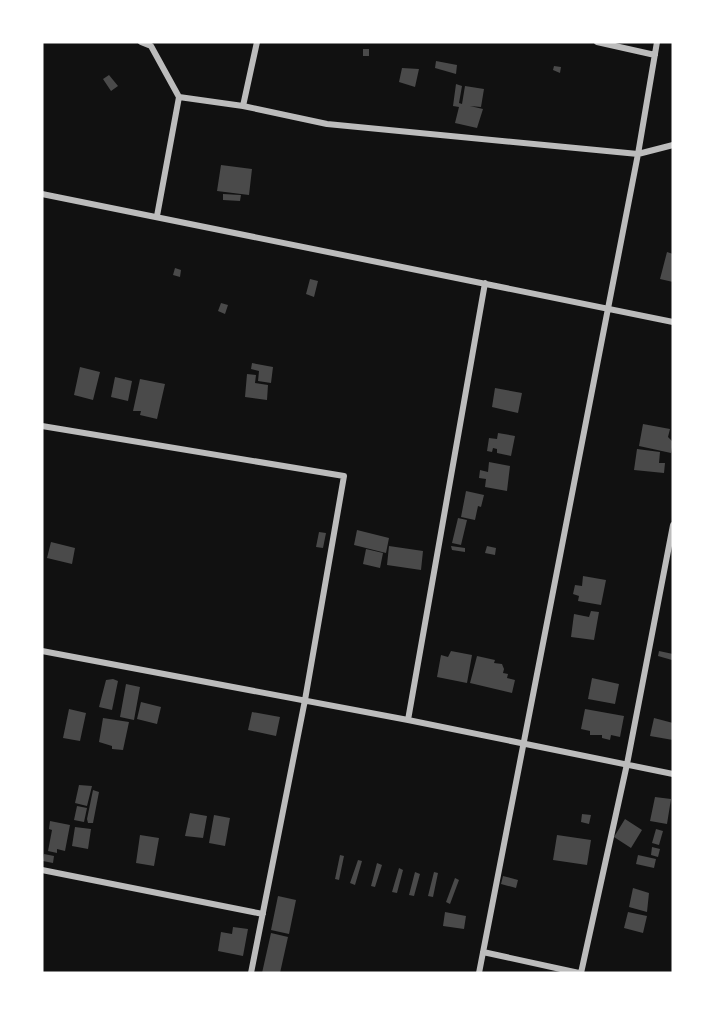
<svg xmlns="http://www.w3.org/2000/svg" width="715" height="1015" viewBox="0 0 715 1015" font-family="'Roboto Condensed',sans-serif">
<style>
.building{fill:#4a4a4a}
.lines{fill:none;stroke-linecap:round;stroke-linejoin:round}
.minor{stroke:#bcbcbc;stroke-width:6}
</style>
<rect width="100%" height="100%" fill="#111"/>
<path class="building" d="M 363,49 L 369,49 L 369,56 L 363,56 Z
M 436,61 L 457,65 L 456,74 L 435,68 Z
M 554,66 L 561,67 L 560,73 L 553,70 Z
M 402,68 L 419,69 L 415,87 L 399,82 Z
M 109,75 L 118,86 L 111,91 L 103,79 Z
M 456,84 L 462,86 L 459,103 L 462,104 L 465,86 L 484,89 L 481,107 L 470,106 L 483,109 L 477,128 L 455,123 L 459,107 L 453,106 Z
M 221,165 L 252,169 L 249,195 L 217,191 Z
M 223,194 L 241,195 L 240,201 L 223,200 Z
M 667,252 L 673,254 L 673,282 L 660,279 Z
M 175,268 L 181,270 L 180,277 L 173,275 Z
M 310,279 L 318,281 L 314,297 L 306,294 Z
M 221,303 L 228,305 L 225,314 L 218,311 Z
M 252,363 L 273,367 L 271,383 L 258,381 L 259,371 L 251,369 Z
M 80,367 L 100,372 L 93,400 L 74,395 Z
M 247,374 L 256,375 L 255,383 L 268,385 L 267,400 L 245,397 Z
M 115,377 L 132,381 L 128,401 L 111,397 Z
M 140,379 L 165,384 L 157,419 L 140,415 L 141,411 L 133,411 Z
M 495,388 L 522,393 L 518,413 L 492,407 Z
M 643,424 L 670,429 L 668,437 L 673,442 L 671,453 L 639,446 Z
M 498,433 L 515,436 L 511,456 L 497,453 L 497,449 L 493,448 L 492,452 L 487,451 L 489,438 L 497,439 Z
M 637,449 L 660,452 L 659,463 L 665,463 L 664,473 L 634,470 Z
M 489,462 L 510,466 L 507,491 L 485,487 L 486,479 L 479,478 L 480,470 L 488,472 Z
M 466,491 L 484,495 L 481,507 L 478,506 L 475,520 L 461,517 Z
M 458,518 L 467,520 L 461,545 L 452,543 Z
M 357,530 L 389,538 L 386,553 L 354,545 Z
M 319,532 L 326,533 L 323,548 L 316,547 Z
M 51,542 L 75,548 L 72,564 L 47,558 Z
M 389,546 L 423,551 L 421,570 L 387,565 Z
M 451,546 L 465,548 L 465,552 L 452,550 Z
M 487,546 L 496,548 L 495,555 L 485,553 Z
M 366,549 L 383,553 L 380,568 L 363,564 Z
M 583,576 L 606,580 L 601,605 L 578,601 L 579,596 L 573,594 L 575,585 L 582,586 Z
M 591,611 L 599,612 L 594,640 L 571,637 L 574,614 L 589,617 Z
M 451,651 L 472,655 L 467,683 L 437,677 L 441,655 L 448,657 Z
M 659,651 L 673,654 L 672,660 L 658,656 Z
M 477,656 L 495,660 L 494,663 L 502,664 L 504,669 L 503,673 L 508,674 L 507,678 L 515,680 L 512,693 L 470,683 Z
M 592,678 L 619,684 L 615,704 L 588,699 Z
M 113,679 L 118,681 L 112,710 L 99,707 L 106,680 Z
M 126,684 L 140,687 L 134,720 L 120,717 Z
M 141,702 L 161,707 L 157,724 L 137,719 Z
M 69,709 L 86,713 L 80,741 L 63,738 Z
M 585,709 L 624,716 L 620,737 L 611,735 L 610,740 L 602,738 L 602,735 L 590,735 L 590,731 L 581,729 Z
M 252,712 L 280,717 L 276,736 L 248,730 Z
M 103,718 L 129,722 L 123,750 L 112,749 L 112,746 L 99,742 Z
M 654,718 L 673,723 L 673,740 L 650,736 Z
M 79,785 L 92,786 L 87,806 L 75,803 Z
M 93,790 L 99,792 L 93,823 L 88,823 L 87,819 Z
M 655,797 L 671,799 L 667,824 L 650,821 Z
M 77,806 L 87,808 L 84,822 L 74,820 Z
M 190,813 L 207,816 L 203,838 L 185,836 Z
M 582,814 L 591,815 L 589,824 L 581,822 Z
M 214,815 L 230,818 L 225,846 L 209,843 Z
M 625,819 L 642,830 L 631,848 L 614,837 Z
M 50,821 L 70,825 L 65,851 L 57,849 L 57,853 L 48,851 L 52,830 L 49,829 Z
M 75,827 L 91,829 L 88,849 L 72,846 Z
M 656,829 L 663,831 L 659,845 L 652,843 Z
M 140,835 L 159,838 L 154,866 L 136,863 Z
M 557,835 L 591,840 L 587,865 L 553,860 Z
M 652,847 L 660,849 L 658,857 L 651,855 Z
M 44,854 L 54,856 L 53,863 L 43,861 Z
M 340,855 L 344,856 L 339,880 L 335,879 Z
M 638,855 L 656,859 L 654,868 L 636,864 Z
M 358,860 L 362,861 L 355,885 L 350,883 Z
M 377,863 L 382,865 L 375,887 L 371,886 Z
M 399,868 L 403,870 L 397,893 L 392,892 Z
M 415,872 L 420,874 L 414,896 L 409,895 Z
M 434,872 L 438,873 L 433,897 L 428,896 Z
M 503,876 L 518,880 L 516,888 L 501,884 Z
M 455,878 L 459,880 L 450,904 L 446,902 Z
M 633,888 L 649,893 L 647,912 L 629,907 Z
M 278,896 L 296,900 L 289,934 L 271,930 Z
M 445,912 L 466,916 L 464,929 L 443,926 Z
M 628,912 L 647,916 L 643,933 L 624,928 Z
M 233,927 L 248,929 L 243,956 L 218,951 L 221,932 L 232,934 Z
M 271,933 L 288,937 L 280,973 L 262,973 Z"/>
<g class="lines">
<path class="minor" d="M 141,42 L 151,46 L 179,97 L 157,216
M 597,42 L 655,55
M 179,97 L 243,106 L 327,124 L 638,154 L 673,145
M 243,106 L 257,42
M 42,194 L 673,322
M 42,426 L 344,476 L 305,700 L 251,973
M 42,651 L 408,720 L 673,774
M 408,720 L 485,283
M 42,870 L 263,914
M 483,952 L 579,973
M 479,973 L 638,154 L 657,42
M 581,973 L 627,764 L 673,525"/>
</g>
<rect width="715" height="1015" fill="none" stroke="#ffffff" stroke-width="87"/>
</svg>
